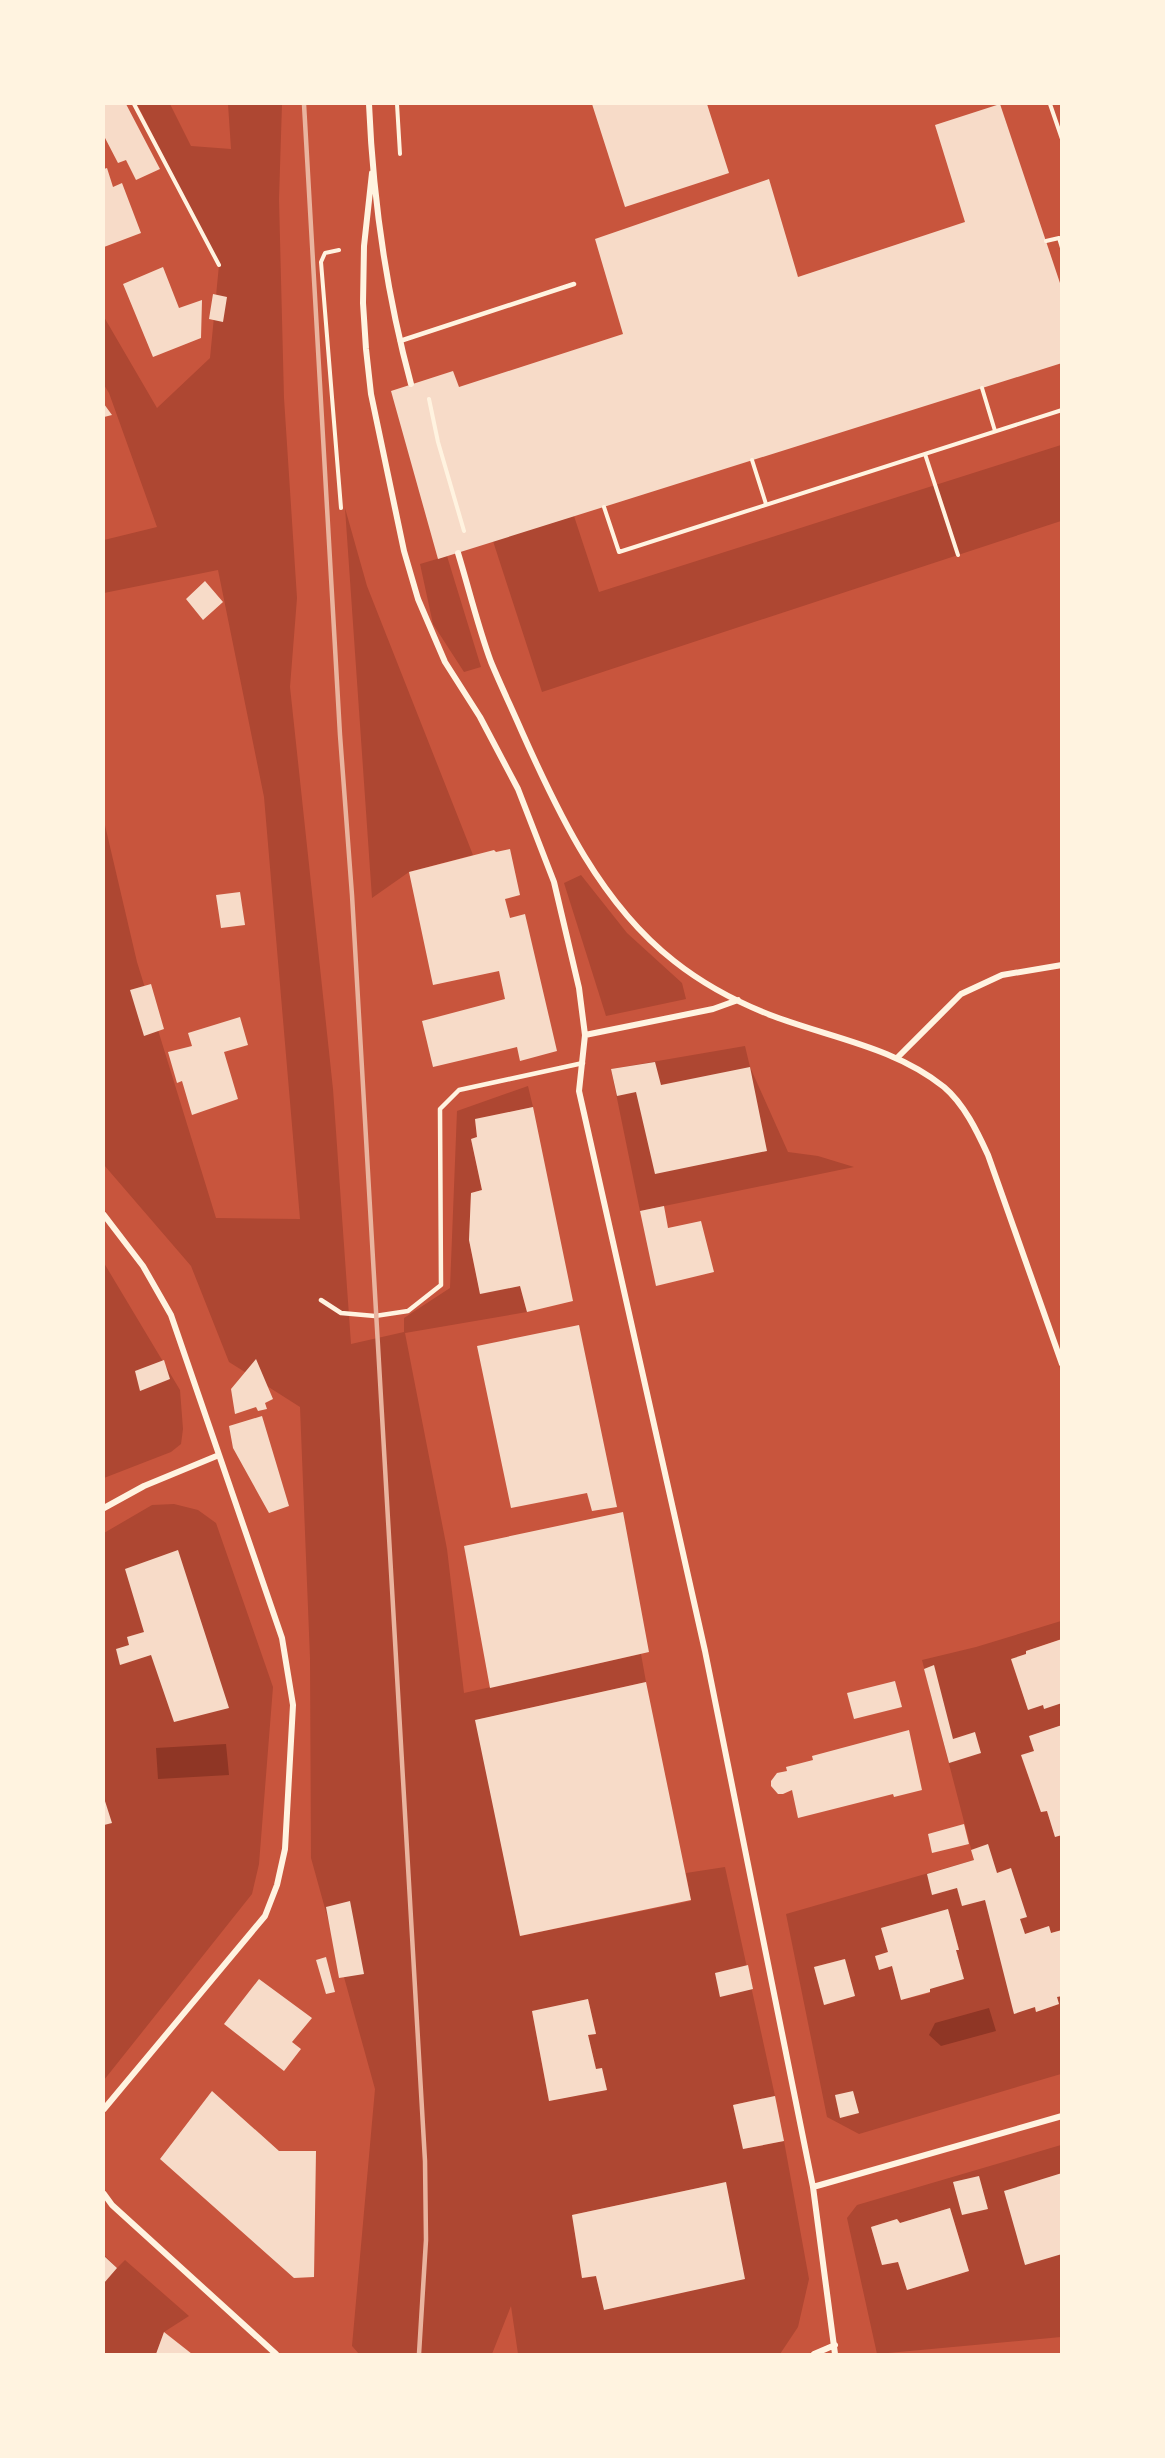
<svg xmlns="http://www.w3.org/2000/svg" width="1165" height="2458" viewBox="0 0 1165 2458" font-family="Helvetica,sans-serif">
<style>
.green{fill:#ae4732;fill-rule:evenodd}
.water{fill:#8f3625}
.building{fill:#f7dbc8}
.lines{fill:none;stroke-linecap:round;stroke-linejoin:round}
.path{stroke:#fff3e0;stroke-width:4}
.service{stroke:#fff3e0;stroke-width:4.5}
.minor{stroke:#fff3e0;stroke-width:6}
.rail{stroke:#e9b49f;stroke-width:4.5}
</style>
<rect width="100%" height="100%" fill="#c8553d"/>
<path class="green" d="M 137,104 L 170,104 L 191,146 L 231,149 L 228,104 L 282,104 L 279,199 L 284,398 L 297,598 L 290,687 L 333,1089 L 351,1344 L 404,1332 L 404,1318 L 450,1288 L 457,1111 L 528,1086 L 533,1107 L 475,1120 L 477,1137 L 471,1139 L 482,1190 L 471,1193 L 469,1240 L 480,1293 L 520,1286 L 527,1312 L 405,1333 L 447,1549 L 464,1693 L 641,1654 L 646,1682 L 476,1720 L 520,1936 L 691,1901 L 686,1873 L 725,1867 L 775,2096 L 733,2105 L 743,2149 L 784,2141 L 809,2279 L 798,2327 L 780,2354 L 518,2354 L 511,2306 L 492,2354 L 359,2354 L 352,2346 L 375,2089 L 311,1858 L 310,1658 L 300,1407 L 229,1362 L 191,1266 L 104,1165 L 104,821 L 137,962 L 216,1218 L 300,1219 L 264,797 L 218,570 L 104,593 L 104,540 L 157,527 L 109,393 L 104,385 L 104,317 L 157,408 L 210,358 L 219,265 ZM 588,1999 L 596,2033 L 588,2035 L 596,2069 L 607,2089 L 549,2101 L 532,2012 ZM 726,2182 L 604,2310 L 604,2309 L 596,2276 L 582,2278 L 572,2215 Z
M 1061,445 L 1061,521 L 542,692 L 493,541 L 574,516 L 599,592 Z
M 345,508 L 367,586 L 473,855 L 409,872 L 372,898 Z
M 447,556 L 481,667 L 464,672 L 433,624 L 420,564 Z
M 581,875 L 627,933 L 682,983 L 686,999 L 606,1016 L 564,883 Z
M 745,1046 L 750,1067 L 788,1152 L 818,1156 L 854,1167 L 640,1211 L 611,1069 Z
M 104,1263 L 180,1390 L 183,1429 L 181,1444 L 171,1452 L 104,1478 Z
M 174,1504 L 198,1510 L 216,1523 L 273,1687 L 259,1864 L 252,1894 L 104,2080 L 104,1533 L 152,1505 Z
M 1061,1621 L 1061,1639 L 1026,1651 L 1026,1654 L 1011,1660 L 1028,1709 L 1043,1705 L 1061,1703 L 1061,1742 L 1021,1756 L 1041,1812 L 1047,1811 L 1055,1837 L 1061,1835 L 1061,1930 L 1051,1933 L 1049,1926 L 1014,1938 L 1036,2012 L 1059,2004 L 1057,1997 L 1061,1996 L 1061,2074 L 859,2134 L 827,2117 L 786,1914 L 974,1860 L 922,1660 L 976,1647 ZM 948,1910 L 959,1949 L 956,1950 L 930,1989 L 930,1993 L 901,2000 L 892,1966 L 879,1970 L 875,1957 L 888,1952 L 881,1928 ZM 844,1959 L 855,1996 L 825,2005 L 814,1967 Z
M 1061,2145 L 1061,2337 L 877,2354 L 847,2218 L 857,2205 ZM 950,2208 L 969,2271 L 907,2290 L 898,2262 L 882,2265 L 871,2227 L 897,2219 L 900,2223 Z
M 104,2255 L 117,2268 L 125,2260 L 189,2316 L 164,2332 L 156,2354 L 104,2354 Z"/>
<path class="water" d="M 226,1744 L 229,1775 L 158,1779 L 156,1748 Z
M 989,2008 L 996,2031 L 941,2046 L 929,2035 L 935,2023 Z"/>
<path class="building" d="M 104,104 L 126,104 L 160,169 L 136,180 L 126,160 L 118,163 L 104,136 Z
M 592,104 L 707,104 L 729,173 L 625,207 Z
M 1000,104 L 1062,289 L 1062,363 L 438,559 L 391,391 L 453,371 L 459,387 L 623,334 L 595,239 L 769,179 L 798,277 L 965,222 L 935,125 Z
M 107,168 L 113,187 L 122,183 L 141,233 L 104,247 L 104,169 Z
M 163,267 L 179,308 L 202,300 L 201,338 L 153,357 L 123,284 Z
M 213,294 L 227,297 L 223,322 L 209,319 Z
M 104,404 L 112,415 L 104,417 Z
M 205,581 L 223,602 L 203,620 L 186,599 Z
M 510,849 L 520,895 L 505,899 L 510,918 L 525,914 L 557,1051 L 520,1061 L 517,1047 L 433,1067 L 422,1021 L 505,999 L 499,971 L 433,985 L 409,872 L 494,850 L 496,852 Z
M 240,892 L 245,925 L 221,928 L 216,895 Z
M 151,984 L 164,1029 L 144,1036 L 130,990 Z
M 240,1017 L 248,1045 L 224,1052 L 238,1099 L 192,1115 L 182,1081 L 177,1083 L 168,1052 L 192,1046 L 188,1033 Z
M 655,1062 L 661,1085 L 750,1067 L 767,1151 L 655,1174 L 636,1092 L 617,1096 L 611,1069 Z
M 533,1107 L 573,1301 L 527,1312 L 520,1286 L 480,1294 L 469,1240 L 471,1193 L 482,1190 L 471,1139 L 477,1137 L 475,1119 Z
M 664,1206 L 668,1228 L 701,1221 L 714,1272 L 656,1286 L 640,1211 Z
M 579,1325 L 617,1507 L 592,1511 L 587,1493 L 511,1508 L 477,1346 Z
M 256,1359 L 273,1399 L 265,1403 L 267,1409 L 258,1411 L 256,1407 L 235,1414 L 231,1389 Z
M 164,1360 L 170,1379 L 140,1391 L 135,1371 Z
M 262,1416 L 289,1506 L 269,1513 L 233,1448 L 229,1426 Z
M 623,1512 L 649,1652 L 490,1688 L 464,1546 Z
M 178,1550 L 229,1708 L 174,1722 L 151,1655 L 120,1665 L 116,1649 L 129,1645 L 127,1637 L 144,1632 L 125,1569 Z
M 1062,1639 L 1062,1703 L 1044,1709 L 1043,1705 L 1028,1710 L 1011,1659 L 1026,1654 L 1026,1651 Z
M 934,1665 L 953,1739 L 975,1732 L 981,1753 L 949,1763 L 924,1669 Z
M 895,1681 L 902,1707 L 854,1719 L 847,1693 Z
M 646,1682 L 691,1900 L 520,1936 L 475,1720 Z
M 1062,1725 L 1062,1835 L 1055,1837 L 1047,1811 L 1041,1812 L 1021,1755 L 1034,1751 L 1029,1736 Z
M 909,1730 L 922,1790 L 894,1797 L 893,1794 L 798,1818 L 792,1790 L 783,1794 L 778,1794 L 771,1786 L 771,1781 L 777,1773 L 787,1771 L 786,1767 L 813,1760 L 812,1756 Z
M 104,1798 L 112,1823 L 104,1825 Z
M 964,1824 L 969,1844 L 932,1853 L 928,1834 Z
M 988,1844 L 997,1873 L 1011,1868 L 1027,1917 L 1020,1919 L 1025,1934 L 1049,1926 L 1051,1933 L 1062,1930 L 1062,1996 L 1057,1997 L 1059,2004 L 1036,2012 L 1035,2007 L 1014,2014 L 985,1900 L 962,1906 L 957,1888 L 932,1895 L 927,1874 L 974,1860 L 971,1850 Z
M 350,1901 L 364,1974 L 339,1978 L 326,1907 Z
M 948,1909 L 959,1950 L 956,1950 L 964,1979 L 930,1989 L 930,1992 L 901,2000 L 892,1966 L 879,1970 L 875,1956 L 888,1952 L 881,1928 Z
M 326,1957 L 335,1992 L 326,1994 L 316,1960 Z
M 845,1959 L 855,1996 L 824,2005 L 814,1967 Z
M 748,1965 L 753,1989 L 720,1997 L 715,1973 Z
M 259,1979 L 312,2018 L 292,2042 L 301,2049 L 284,2071 L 224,2024 Z
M 588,1999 L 596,2034 L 588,2035 L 596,2069 L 602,2068 L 607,2090 L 549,2101 L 532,2011 Z
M 212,2091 L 279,2151 L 316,2151 L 314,2277 L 294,2278 L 160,2159 Z
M 853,2091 L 859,2113 L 840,2118 L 835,2095 Z
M 775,2096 L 784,2141 L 743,2149 L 733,2105 Z
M 1062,2173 L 1062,2254 L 1025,2265 L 1004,2191 Z
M 979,2176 L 988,2209 L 962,2215 L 953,2182 Z
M 726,2182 L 745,2279 L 604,2310 L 596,2276 L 582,2278 L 572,2215 Z
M 950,2208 L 969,2271 L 907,2290 L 898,2262 L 882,2265 L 871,2227 L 897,2219 L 900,2223 Z
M 104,2256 L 117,2268 L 104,2283 Z
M 164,2332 L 192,2354 L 156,2354 Z"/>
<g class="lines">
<path class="path" d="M 134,104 L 219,265
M 397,104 L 400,154
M 1050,104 L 1062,139
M 1046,241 L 1059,238 L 1062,248
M 339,250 L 325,253 L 321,262 L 341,508
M 982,388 L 995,431
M 429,399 L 438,442 L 464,531
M 925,454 L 958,555
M 752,460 L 766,504
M 604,507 L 619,552 L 1062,410"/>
<path class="service" d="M 400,341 L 574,284
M 321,1300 L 341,1313 L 375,1316 L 408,1311 L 441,1285 L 440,1109 L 459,1090 L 583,1063"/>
<path class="minor" d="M 369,104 C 373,198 386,292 411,384
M 372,173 L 364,246 L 363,303 L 366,349 L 371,394 L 404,551 L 418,599 L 445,662 L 480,717 L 518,789 L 554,882 L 579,988 L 585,1035 L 579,1091 L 705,1651 L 813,2187 L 835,2354
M 458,553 C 469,589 478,627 491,662 C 501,686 512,709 522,732 C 559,815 601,904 674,961 C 703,984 739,1003 773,1016 C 831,1038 894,1047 944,1087 C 964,1104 977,1131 988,1155 L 1062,1364
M 585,1035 L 713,1009 L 738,1000
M 898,1057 L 961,994 L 1002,975 L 1062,965
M 104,1215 L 143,1266 L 171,1315 L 282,1638 L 293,1705 L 285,1849 L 277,1885 L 265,1916 L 104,2109
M 104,1508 L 144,1486 L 219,1455
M 813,2187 L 1062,2116
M 104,2194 L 112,2205 L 276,2354
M 814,2354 L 835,2345"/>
<path class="rail" d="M 304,104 L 340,735 L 352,895 L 425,2161 L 426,2240 L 419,2354"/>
</g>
<rect width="1165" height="2458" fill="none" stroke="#fff3e0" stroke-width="210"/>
</svg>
